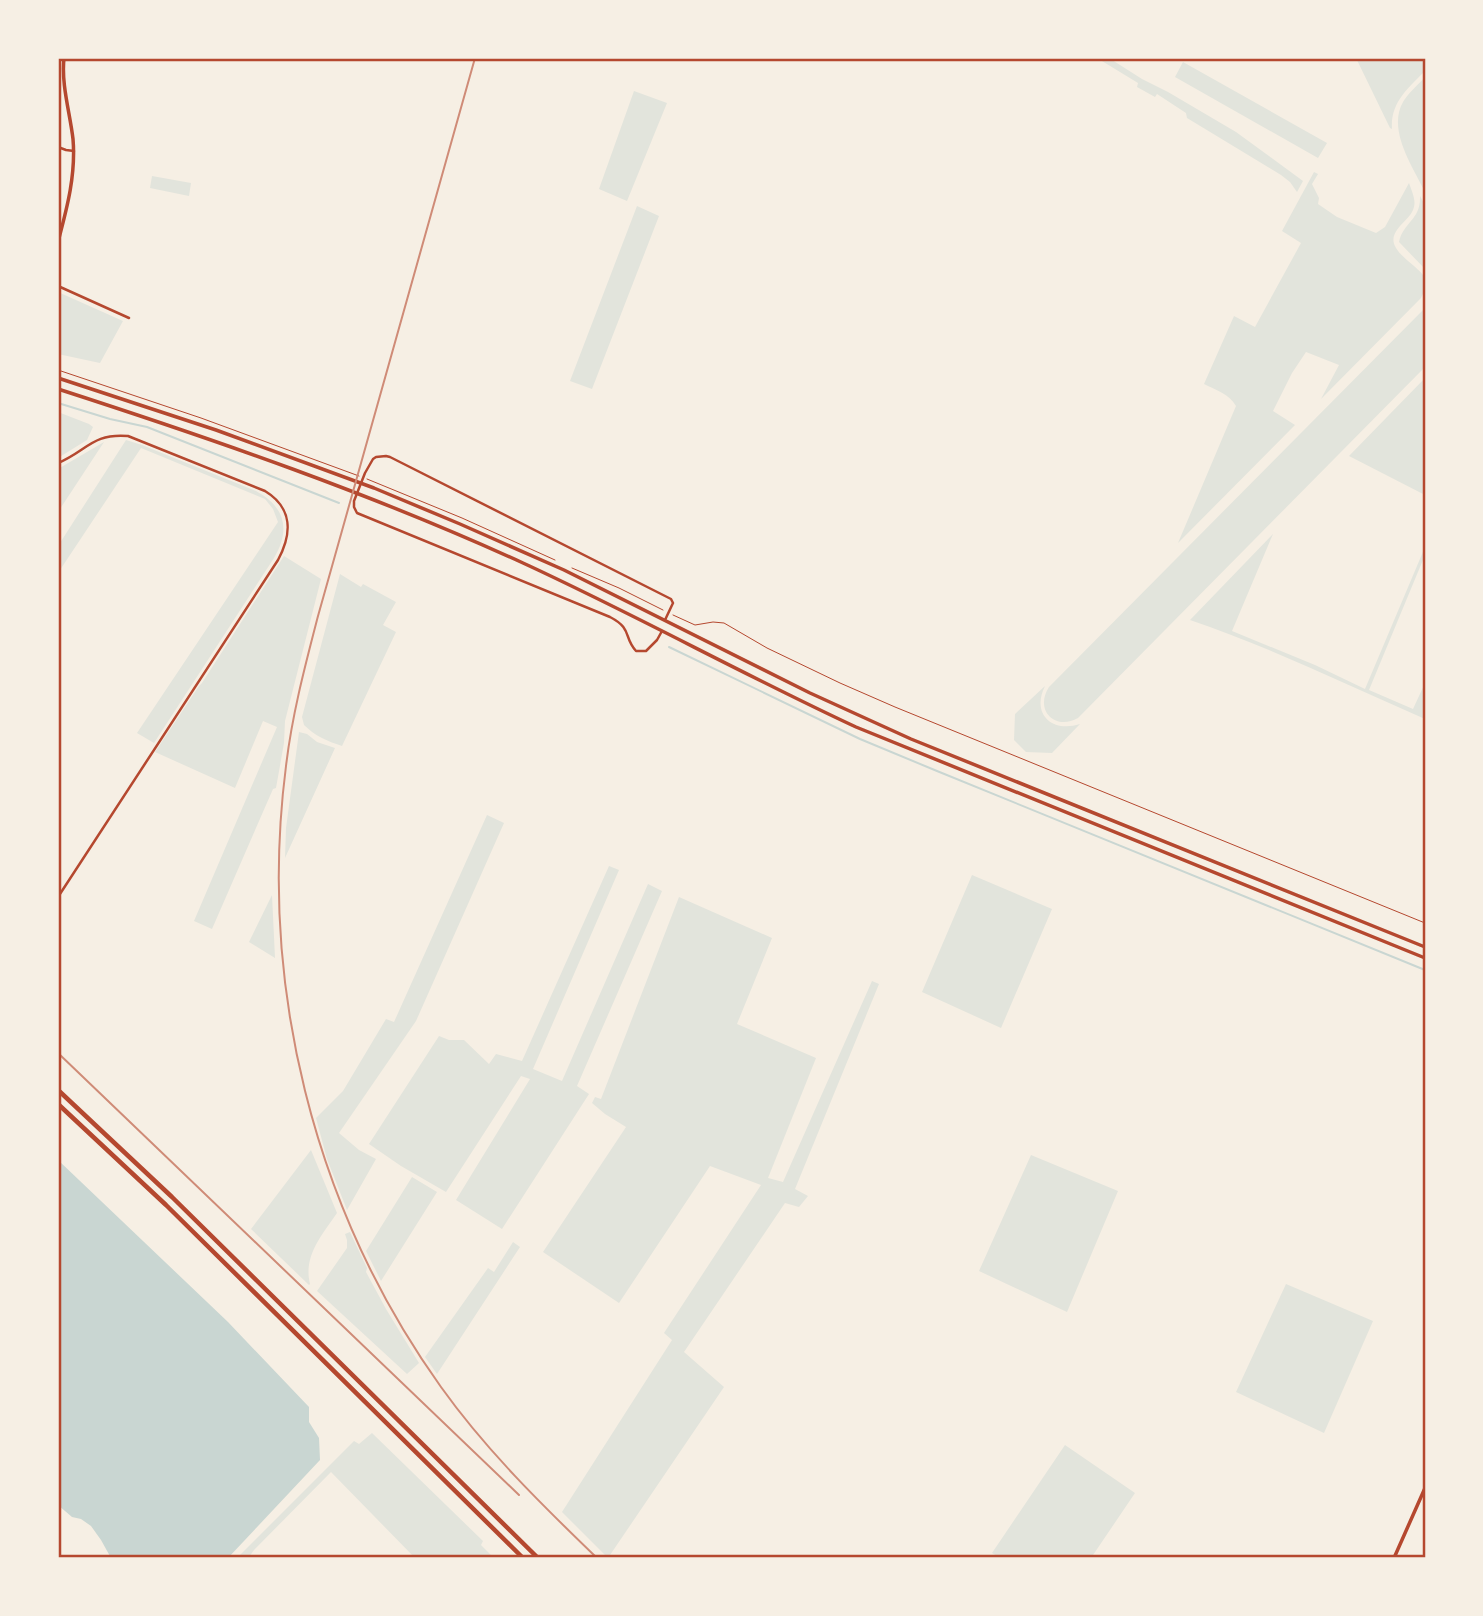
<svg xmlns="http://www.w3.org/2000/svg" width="1483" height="1616" viewBox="0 0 1483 1616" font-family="'Sofia Sans Condensed',sans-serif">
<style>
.green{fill:#e2e4dc}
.water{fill:#c9d6d2}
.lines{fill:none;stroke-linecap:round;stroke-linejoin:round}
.stream{stroke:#c9d6d2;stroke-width:2}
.path{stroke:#b5482f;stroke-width:1}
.minor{stroke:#b5482f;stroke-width:2.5}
.secondary{stroke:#b5482f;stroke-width:3.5}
.motorway{stroke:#b5482f;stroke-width:4.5}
.rail{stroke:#cf8b77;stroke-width:2}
.neatline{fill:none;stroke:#b5482f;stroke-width:2.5}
</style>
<rect width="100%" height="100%" fill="#f6efe4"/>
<path class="green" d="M 1097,58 L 1109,58 L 1142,79 L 1168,92 L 1236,132 L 1303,181 L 1297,192 L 1290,182 L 1281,175 L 1187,118 L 1186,113 L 1157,94 L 1155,97 L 1137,87 L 1138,83 Z
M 1356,58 L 1425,58 L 1425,71 C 1408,88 1390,103 1392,129 L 1390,128 Z
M 1183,62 L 1327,143 L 1318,158 L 1175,77 Z
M 1425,77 L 1425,192 C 1413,167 1387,130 1403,102 C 1408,93 1418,85 1425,77 Z
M 634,91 L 667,103 L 627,201 L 599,189 Z
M 1314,172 L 1318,174 L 1312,184 L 1319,198 L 1318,204 L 1337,217 L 1376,233 L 1385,227 L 1409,183 C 1412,192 1417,201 1413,210 C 1408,222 1386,232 1396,248 C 1402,258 1415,265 1423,275 C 1427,283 1425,291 1421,298 L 1321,399 L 1339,365 L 1306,352 L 1292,373 L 1273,411 L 1295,425 L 1178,543 L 1236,406 C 1229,394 1216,390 1204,384 L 1234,316 L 1255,327 L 1301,243 L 1282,231 Z
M 152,176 L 191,183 L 189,196 L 150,188 Z
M 1420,196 L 1425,205 L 1425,269 L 1399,242 C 1403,222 1421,220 1420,196 Z
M 637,206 L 659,216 L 592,389 L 570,381 Z
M 58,292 L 123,321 L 100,363 L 58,354 Z
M 1425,308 L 1425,367 L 1078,718 C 1055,731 1034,710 1049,687 Z
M 1425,378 L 1425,495 L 1349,456 Z
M 58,412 L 89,424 L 93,427 L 87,440 L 58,458 Z
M 126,440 L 142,445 L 256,491 C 285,507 291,529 274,558 L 154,743 L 137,733 L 278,522 L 273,509 L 265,499 L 141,448 L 58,573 L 58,546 Z
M 104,442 L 58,512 L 58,469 Z
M 1273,534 L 1232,631 L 1315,665 L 1365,689 L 1425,547 L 1425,555 L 1369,690 L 1413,709 L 1425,683 L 1425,719 C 1347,685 1270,647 1190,620 Z
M 284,556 L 321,579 L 285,721 L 284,743 L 276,788 L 273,789 L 212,929 L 194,921 L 277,727 L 263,721 L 235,788 L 155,752 L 199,686 L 202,683 Z
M 340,574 L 361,587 L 363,584 L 396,602 L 383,625 L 396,632 L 342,746 C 327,741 315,736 304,725 L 302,717 Z
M 1045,686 C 1031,714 1052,733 1080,724 L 1052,753 L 1026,752 L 1014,740 L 1015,714 Z
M 299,732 L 307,734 L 317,742 L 335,748 L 285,858 L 286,828 Z
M 487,815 L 504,823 L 416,1021 L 339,1133 L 359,1150 L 376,1159 L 347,1210 L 327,1159 L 316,1118 L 343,1091 L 386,1019 L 394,1022 Z
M 609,866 L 619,870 L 533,1069 L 562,1081 L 648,884 L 662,891 L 577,1086 L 589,1094 L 502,1229 L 456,1200 L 530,1079 L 521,1076 L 446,1192 L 401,1166 L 369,1144 L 439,1036 L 449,1040 L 464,1040 L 489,1064 L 496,1054 L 522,1061 Z
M 972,875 L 1052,909 L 1001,1028 L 922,992 Z
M 272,895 L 275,958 L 249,942 Z
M 679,897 L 772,938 L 737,1024 L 816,1058 L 768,1178 L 783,1182 L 872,981 L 879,984 L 795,1189 L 808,1196 L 799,1207 L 785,1203 L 684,1352 L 724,1387 L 608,1558 L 562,1512 L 672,1340 L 664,1333 L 761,1185 L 710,1166 L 619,1303 L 543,1252 L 626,1127 L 605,1114 L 592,1103 L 595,1097 L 601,1099 Z
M 311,1150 L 337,1213 C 322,1235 303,1256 310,1284 L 309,1285 L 251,1229 Z
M 1031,1155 L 1118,1191 L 1067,1312 L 979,1271 Z
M 412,1177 L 437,1192 L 381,1281 L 366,1251 Z
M 350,1232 L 367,1268 L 366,1272 L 386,1309 L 419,1363 L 407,1374 L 317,1291 L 347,1248 L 347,1240 L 345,1234 Z
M 513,1242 L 520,1247 L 437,1374 L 425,1357 L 488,1268 L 494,1272 Z
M 1286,1284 L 1373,1321 L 1324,1433 L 1236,1392 Z
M 372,1433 L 483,1541 L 481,1545 L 494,1558 L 415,1558 L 331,1472 L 254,1550 L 249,1557 L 250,1558 L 237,1558 L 354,1441 L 359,1444 Z
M 1065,1445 L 1135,1493 L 1091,1558 L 1000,1558 L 992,1553 Z"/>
<path class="water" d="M 58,1160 L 228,1322 L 309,1407 L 309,1422 L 319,1438 L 320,1460 L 228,1558 L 111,1558 L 101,1540 L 91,1526 L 81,1519 L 72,1517 L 58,1505 Z"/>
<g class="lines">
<path class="stream" d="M 58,403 L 110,419 L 147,427 L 339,503
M 669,647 L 860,739 L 937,771 L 1425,970"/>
<path class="path" d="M 58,370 L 201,418 L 359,476
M 367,479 L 462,518 L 555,560
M 572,568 L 619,588 L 663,610
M 673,615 L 695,625 L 713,622 L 724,623 L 767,648 L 840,683 L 895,707 L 1425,923"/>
<path class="minor" d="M 58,147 L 66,150 L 74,151
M 58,286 L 129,318
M 58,463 C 87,451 92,433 128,436 L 265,491 C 293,508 292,534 278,560 L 58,897
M 662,631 L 657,640 L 646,651 L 636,651 C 623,637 633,629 610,617 L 357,513 L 354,507 L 354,501 L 365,473 L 373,459 L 376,457 L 386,456 L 390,457 L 671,599 L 673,603 L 665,620"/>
<path class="secondary" d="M 58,242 C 67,208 76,175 73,139 C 70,113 61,84 64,58
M 58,378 L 216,430 L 374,488 L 460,524 L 564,570 L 810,693 L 911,739 L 1425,947
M 58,389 C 216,440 372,494 523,563 C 636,615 744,675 856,727 L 1425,958
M 1394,1558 L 1425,1488"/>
<path class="motorway" d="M 58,1090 L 172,1197 L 538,1558
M 58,1104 L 166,1205 L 523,1558"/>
<path class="rail" d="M 475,58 L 318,616 C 305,666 292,715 286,766 C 258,983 313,1208 441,1387 C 486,1450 541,1504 597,1558
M 58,1053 L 519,1495"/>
</g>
<rect width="1483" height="1616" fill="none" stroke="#f6efe4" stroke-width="119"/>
<rect x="60" y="60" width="1364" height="1496" class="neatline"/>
</svg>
